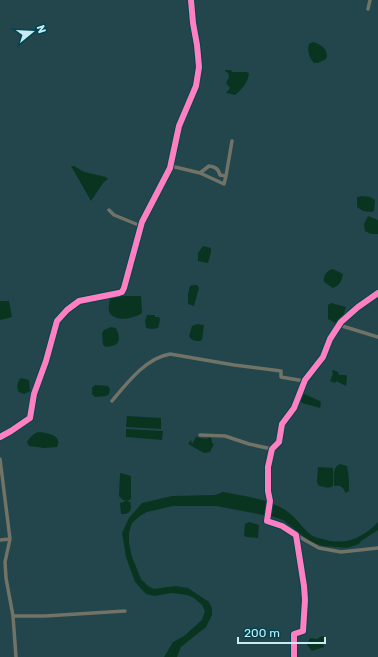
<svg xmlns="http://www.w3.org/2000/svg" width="378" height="657" viewBox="0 0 378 657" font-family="Rubik,sans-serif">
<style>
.water{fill:#093520}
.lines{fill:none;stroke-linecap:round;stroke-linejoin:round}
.street{stroke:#717366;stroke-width:3.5}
.cycleway-casing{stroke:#014552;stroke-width:8}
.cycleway{stroke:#ff80c0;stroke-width:6}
</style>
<rect width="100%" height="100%" fill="#23454c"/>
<path class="water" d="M 313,42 C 321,44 330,51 326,59 L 318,63 L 314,63 C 309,58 307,50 309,44 Z
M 225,70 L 231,70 L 232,72 L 246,72 L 249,73 C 248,83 242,89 235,95 L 226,93 L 230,88 L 226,83 L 229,77 L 228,73 L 225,71 Z
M 71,166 L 74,166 L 84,172 L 106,177 L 108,179 L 103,183 L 91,201 Z
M 362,196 L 370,197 L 375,200 L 374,211 L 371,212 L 363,211 L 357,207 L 357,197 Z
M 368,216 L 378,220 L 378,234 L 371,234 L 365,231 L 364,224 Z
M 203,246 L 211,248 L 211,252 L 208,263 L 198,261 L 198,253 Z
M 333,269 L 343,274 C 342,281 339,286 333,288 L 324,282 C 323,276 327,270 333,269 Z
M 194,285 L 197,285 L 199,288 L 194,306 L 188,304 L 188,294 L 190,286 Z
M 117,296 L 141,296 L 142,313 C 134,319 113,323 109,311 C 108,307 110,301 110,297 Z
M 0,301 L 9,301 L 12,317 L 0,320 Z
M 331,303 L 346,307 L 342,319 L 335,323 L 328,319 L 328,305 Z
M 147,315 L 155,315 L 155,317 L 159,317 L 160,320 L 158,328 L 152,329 L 146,328 L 145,321 Z
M 197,324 L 204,325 L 202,340 C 198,342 191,341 189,336 L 192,326 Z
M 111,327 L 116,328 C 121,339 121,346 106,347 L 103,345 L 102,333 L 104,330 Z
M 333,370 L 338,372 L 339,375 L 346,375 L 347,377 L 346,386 L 336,381 L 335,383 L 330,381 L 333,374 L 332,371 Z
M 21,378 L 29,380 L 30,391 L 24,394 L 19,392 C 16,387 17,382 21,378 Z
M 95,385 L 108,386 L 110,389 L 109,394 L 106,396 L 95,397 L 92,394 L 92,388 Z
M 302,393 L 320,401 L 321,403 L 320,408 L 302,403 L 300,401 Z
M 127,416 L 161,418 L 161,429 L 126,427 Z
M 126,429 L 163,431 L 162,440 L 126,437 Z
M 38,432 C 47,433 63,435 57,447 L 44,448 L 29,446 L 27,442 C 30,437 33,434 38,432 Z
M 196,437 L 206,439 L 210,437 L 212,440 L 212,443 L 214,444 L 210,452 L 204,453 L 188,444 L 191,440 L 192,444 Z
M 340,464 L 347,466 C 349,474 349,483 349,491 L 346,493 C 342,487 342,485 334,486 C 334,478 332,467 340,464 Z
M 318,467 L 333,468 L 333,486 C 329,489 322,487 318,485 L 317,481 Z
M 120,473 L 131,476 L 131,499 L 127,501 L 130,502 C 133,509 130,515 121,514 L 120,503 L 126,501 L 123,500 L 119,496 Z
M 223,492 C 243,496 264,498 282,508 C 294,514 301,527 311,535 C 314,537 319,538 323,539 C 345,546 363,538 378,522 L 378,530 L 361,541 L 359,544 L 348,548 L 323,546 L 311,542 L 283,520 L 274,517 L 216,506 L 173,506 L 147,512 L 140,516 L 132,523 L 129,533 L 129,543 L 132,557 L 141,579 L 148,586 L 154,589 L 175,586 L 188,588 L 209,602 L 212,608 L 212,615 L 206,627 L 181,647 L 177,657 L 164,657 L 173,642 L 184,636 L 202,620 L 205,611 L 202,605 L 194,598 L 187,595 L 172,593 L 154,596 L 146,594 L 135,582 L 126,557 L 122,533 L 129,518 L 142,503 L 172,496 L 215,495 Z
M 249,522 L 259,525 L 258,538 L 246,537 L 244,535 L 245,524 Z
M 322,636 L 327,638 L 323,643 L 324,647 L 312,651 L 307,645 L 310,638 L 317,639 Z"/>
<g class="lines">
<path class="street" d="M 368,9 L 370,0
M 171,166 L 200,173 L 209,166 C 215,167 218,168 220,175 L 226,176 L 232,141
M 200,173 L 224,184 L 226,176
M 109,210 L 114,215 L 141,226
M 339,325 L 378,337
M 112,401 C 127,383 146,358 170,354 L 234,365 L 281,371 L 281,377 L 304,381
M 200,435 L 225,436 L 249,444 L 272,449
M 0,437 L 11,431 L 30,418 L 34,394 L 46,361 L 57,321 L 67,310 L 79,301 L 119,293 L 122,292 L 124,288 L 142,222 L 170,168 L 179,126 L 196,86 L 199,67 L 197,45 L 193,23 L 191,0
M 0,459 L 10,539 L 0,540
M 296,535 L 319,548 L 341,552 L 378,548
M 10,539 L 5,562 L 6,578 L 13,616 L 16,657
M 13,616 L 45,616 L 125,611
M 294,657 L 294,634 L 303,631 L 305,600 L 304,586 L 296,535 L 282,526 L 267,521 L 270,501 L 268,491 L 268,467 L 272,449 L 279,442 L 282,424 L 294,408 L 305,380 L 323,357 L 330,339 L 341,322 L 358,307 L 378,293"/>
<defs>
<path id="cycleway" d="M 0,437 L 11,431 L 30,418 L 34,394 L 46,361 L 57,321 L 67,310 L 79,301 L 119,293 L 122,292 L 124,288 L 142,222 L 170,168 L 179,126 L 196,86 L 199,67 L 197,45 L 193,23 L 191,0
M 294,657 L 294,634 L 303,631 L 305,600 L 304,586 L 296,535 L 282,526 L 267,521 L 270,501 L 268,491 L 268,467 L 272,449 L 279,442 L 282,424 L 294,408 L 305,380 L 323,357 L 330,339 L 341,322 L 358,307 L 378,293"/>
</defs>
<use href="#cycleway" class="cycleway-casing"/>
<use href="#cycleway" class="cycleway"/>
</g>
<g transform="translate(32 32) rotate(72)" stroke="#014552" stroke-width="3" paint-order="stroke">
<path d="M0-3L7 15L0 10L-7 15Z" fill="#c7ebf5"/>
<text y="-6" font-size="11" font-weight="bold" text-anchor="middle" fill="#c7ebf5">N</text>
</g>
<path d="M238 637v6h87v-6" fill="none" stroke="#c7ebf5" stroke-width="2"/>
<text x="244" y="637" font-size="12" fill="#c7ebf5" stroke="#014552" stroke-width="3" paint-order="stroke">200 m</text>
</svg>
